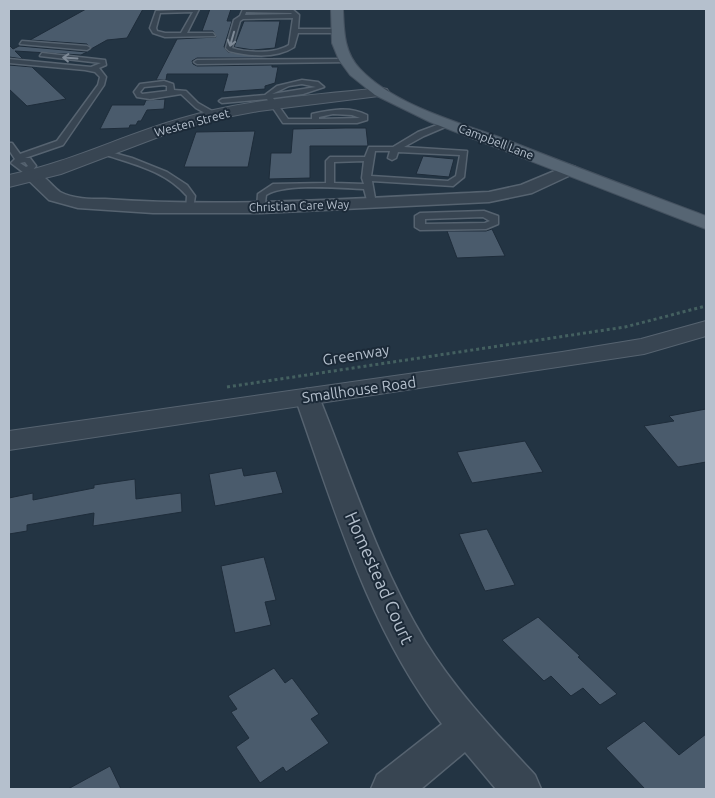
<svg xmlns="http://www.w3.org/2000/svg" width="715" height="798" viewBox="0 0 715 798" font-family="Ubuntu,sans-serif">
<style>
.building{fill:#4a5b6c;stroke:#1e2c3a}
.lines{fill:none;stroke-linecap:round;stroke-linejoin:round}
.service-casing{stroke:#566370;stroke-width:3}
.minor-casing{stroke:#566370;stroke-width:3}
.tertiary-casing{stroke:#566370;stroke-width:2}
.primary-casing{stroke:#44515f;stroke-width:2}
.path{stroke:#446060;stroke-width:3;stroke-dasharray:3 3;stroke-linecap:butt}
.service{fill:#384552;fill-rule:evenodd}
.minor{fill:#384552;fill-rule:evenodd}
.tertiary{fill:#384552;fill-rule:evenodd}
.primary{fill:#566573;fill-rule:evenodd}
.oneway{stroke:#7d8996}
.labels{text-anchor:middle;stroke-width:4;stroke-linejoin:round;paint-order:stroke}
.far-street-label{font-size:12px;fill:#b5c0cd;stroke:#1c2a38}
.street-label{font-size:15px;fill:#b5c0cd;stroke:#1c2a38}
.near-street-label{font-size:18px;fill:#b5c0cd;stroke:#1c2a38}
</style>
<rect width="100%" height="100%" fill="#233443"/>
<path class="building" d="M 86,9 L 143,9 L 127,38 L 107,40 L 91,49 L 87,44 L 30,40 Z
M 210,9 L 231,9 L 227,21 L 232,21 L 224,47 L 228,52 L 273,58 L 197,58 L 192,61 L 193,64 L 197,66 L 272,65 L 272,67 L 278,67 L 275,83 L 265,86 L 265,89 L 223,92 L 228,74 L 167,74 L 166,80 L 156,80 L 177,39 L 216,37 L 213,31 L 202,31 Z
M 244,21 L 280,21 L 275,48 L 253,50 L 234,47 Z
M 9,45 L 13,49 L 19,46 L 87,52 L 81,55 L 15,51 L 23,59 L 9,57 Z
M 9,65 L 32,67 L 66,99 L 27,106 L 9,89 Z
M 165,99 L 164,109 L 147,110 L 141,121 L 138,121 L 136,125 L 130,125 L 129,128 L 100,129 L 112,105 L 144,105 L 146,100 Z
M 345,128 L 366,128 L 368,146 L 310,146 L 310,178 L 269,179 L 271,153 L 291,153 L 293,129 Z
M 255,131 L 248,167 L 184,167 L 196,132 Z
M 423,156 L 454,159 L 449,177 L 416,174 Z
M 492,229 L 505,256 L 457,258 L 447,231 L 486,231 Z
M 706,409 L 706,462 L 678,467 L 644,426 L 674,421 L 669,416 Z
M 525,441 L 543,472 L 472,483 L 457,452 Z
M 242,468 L 244,476 L 276,471 L 283,493 L 215,506 L 209,474 Z
M 135,479 L 136,499 L 181,493 L 182,512 L 93,526 L 94,513 L 27,525 L 27,531 L 9,534 L 9,498 L 33,493 L 33,500 L 94,488 L 94,485 Z
M 487,529 L 515,585 L 485,591 L 459,534 Z
M 264,557 L 276,600 L 265,602 L 271,625 L 235,633 L 221,566 Z
M 538,617 L 580,656 L 578,657 L 617,694 L 600,705 L 583,688 L 571,696 L 551,676 L 544,681 L 502,640 Z
M 274,668 L 285,683 L 292,678 L 319,714 L 311,719 L 329,743 L 286,772 L 283,767 L 260,783 L 236,747 L 249,738 L 231,712 L 237,709 L 228,696 Z
M 644,721 L 679,755 L 706,734 L 706,789 L 645,789 L 606,748 Z
M 110,766 L 121,789 L 68,789 Z"/>
<g class="lines">
<defs>
<path id="service" d="M 199,9 L 187,33 L 213,33 L 215,36 L 165,37 L 153,33 L 150,28 L 156,11 ZM 193,12 L 181,33 L 165,33 L 157,31 L 156,28 L 160,13 Z
M 243,9 L 292,9 L 299,15 L 298,29 L 339,29 L 342,31 L 339,33 L 298,33 L 294,47 C 276,59 249,56 229,51 L 226,48 L 234,20 L 240,16 ZM 246,12 L 291,13 L 292,14 L 245,15 ZM 293,18 L 289,45 C 275,54 247,53 232,48 L 240,21 L 243,19 Z
M 22,41 L 87,46 L 90,48 L 87,50 L 20,44 Z
M 42,53 L 105,60 L 106,65 L 99,68 L 106,77 L 104,85 L 63,145 L 25,158 L 30,158 L 36,166 L 32,171 L 36,176 L 32,179 L 11,163 L 15,159 L 9,150 L 9,143 L 12,143 L 20,154 L 57,141 L 98,85 L 100,77 L 95,72 L 85,70 L 9,63 L 9,59 L 91,67 L 101,63 L 40,56 ZM 25,162 L 28,166 L 26,167 L 20,163 Z
M 347,59 L 349,62 L 197,64 L 194,62 L 197,60 Z
M 302,80 L 318,82 L 324,87 L 303,94 L 273,98 L 288,119 L 312,119 L 312,114 C 331,110 349,106 367,115 L 367,120 L 357,123 L 283,123 L 267,99 L 222,103 L 219,101 L 222,99 L 265,95 L 277,86 ZM 302,84 L 316,87 L 272,94 L 289,86 ZM 333,114 L 352,115 L 360,118 L 319,119 L 319,117 Z
M 164,81 L 173,84 L 174,90 L 186,91 L 198,103 L 219,115 L 212,117 L 196,108 L 181,94 L 150,99 L 137,97 L 134,92 L 140,84 ZM 164,85 L 167,86 L 167,91 L 142,94 L 140,92 L 144,87 Z
M 445,122 L 452,124 L 424,136 L 404,147 L 467,151 L 464,177 L 453,186 L 372,181 L 376,204 L 372,207 L 368,204 L 364,189 C 340,188 285,183 266,195 L 264,210 L 257,208 L 258,194 L 273,184 L 326,183 L 326,161 L 330,157 L 365,157 L 369,147 L 393,147 L 418,132 ZM 375,151 L 390,151 L 388,158 L 392,160 L 396,158 L 398,152 L 460,155 L 456,176 L 448,181 L 371,176 ZM 364,161 L 362,178 L 364,184 L 334,183 L 334,162 Z
M 103,150 L 132,158 L 167,172 L 187,185 L 195,196 L 193,208 L 186,210 L 187,196 C 166,171 133,164 103,154 Z
M 484,211 L 498,216 L 498,224 L 486,229 L 420,230 L 415,227 L 415,216 L 420,213 ZM 483,217 L 490,221 L 485,223 L 425,224 L 425,219 Z"/>
<path id="minor" d="M 569,165 L 575,167 L 577,170 L 575,173 L 532,193 L 489,202 L 261,213 L 153,213 L 78,208 L 49,200 L 24,176 L 26,172 C 42,169 49,184 60,192 C 73,199 91,199 105,199 C 233,208 361,198 489,192 L 521,185 Z
M 307,389 L 316,392 L 319,397 C 352,479 379,565 425,641 C 455,690 496,733 535,775 L 541,789 L 496,789 L 465,752 L 421,789 L 371,789 L 377,775 L 442,724 C 368,628 335,510 295,397 L 298,392 Z"/>
<path id="tertiary" d="M 382,88 L 387,89 L 389,92 L 387,95 L 259,111 L 211,120 L 169,133 L 61,174 L 9,187 L 9,175 C 68,163 121,136 179,119 C 244,99 314,95 382,88 Z
M 706,321 L 706,336 L 644,354 L 9,450 L 9,431 L 562,352 L 641,339 Z"/>
<path id="primary" d="M 331,9 L 343,9 C 344,32 344,52 360,69 C 395,106 461,123 507,140 C 573,166 640,191 706,216 L 706,229 L 430,122 L 375,95 L 350,75 L 339,60 L 332,43 Z"/>
</defs>
<use href="#service" class="service-casing"/>
<use href="#minor" class="minor-casing"/>
<use href="#tertiary" class="tertiary-casing"/>
<use href="#primary" class="primary-casing"/>
<path class="path" d="M 227,387 L 625,327 L 706,306"/>
<use href="#service" class="service"/>
<use href="#minor" class="minor"/>
<use href="#tertiary" class="tertiary"/>
<use href="#primary" class="primary"/>
</g>
<defs><path id="oneway-shaft" d="M-6 0H5M1.5-3L5.5 0L1.5 3" fill="none" stroke-width="1.6" stroke-linecap="round" stroke-linejoin="round" transform="scale(1.25)"/></defs>
<g class="oneway">
<use href="#oneway-shaft" transform="translate(232 39) rotate(106)"/>
<use href="#oneway-shaft" transform="translate(70 58) rotate(-176)"/>
</g>
<g class="labels">
<g class="far-street-label">
<text transform="translate(192 123) rotate(-15)" y="4">Westen Street</text>
<text transform="translate(496 142) rotate(21)" y="4">Campbell Lane</text>
<text transform="translate(299 206) rotate(-2)" y="4">Christian Care Way</text>
</g>
<g class="street-label">
<text transform="translate(356 355) rotate(-9)" y="5">Greenway</text>
<text transform="translate(359 390) rotate(-8)" y="5">Smallhouse Road</text>
</g>
<g class="near-street-label">
<text transform="translate(379 578) rotate(66)" y="6">Homestead Court</text>
</g>
</g>
<rect width="715" height="798" fill="none" stroke="#b5c0cd" stroke-width="20"/>
</svg>
